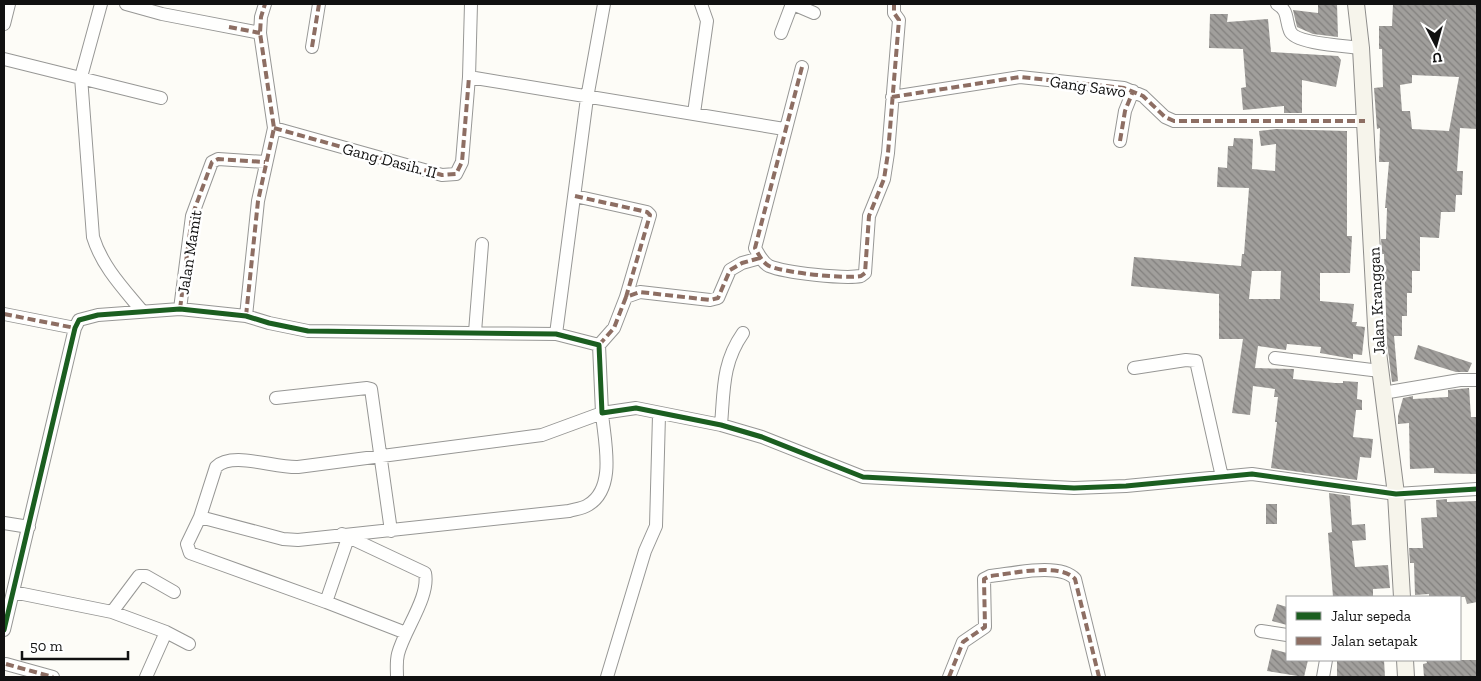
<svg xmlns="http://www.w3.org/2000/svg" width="1481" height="681" viewBox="0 0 1481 681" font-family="'Zilla Slab',serif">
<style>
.building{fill:url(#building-back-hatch);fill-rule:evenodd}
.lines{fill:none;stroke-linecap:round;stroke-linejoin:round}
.street-casing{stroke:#979795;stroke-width:14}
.secondary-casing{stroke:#8e8d8b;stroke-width:18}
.street{stroke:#fffffe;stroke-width:12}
.secondary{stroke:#f6f4eb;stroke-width:16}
.quiet{stroke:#8d6e63;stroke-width:4;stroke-dasharray:8 4;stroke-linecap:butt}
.cycleway-casing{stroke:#fff;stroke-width:8}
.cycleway{stroke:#1b5e20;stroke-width:5}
.labels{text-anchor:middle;stroke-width:5;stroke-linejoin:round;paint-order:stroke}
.street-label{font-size:16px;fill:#111;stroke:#fff}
</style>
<defs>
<pattern id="building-back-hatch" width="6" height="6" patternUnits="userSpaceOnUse" patternTransform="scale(1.25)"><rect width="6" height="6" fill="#a19f9c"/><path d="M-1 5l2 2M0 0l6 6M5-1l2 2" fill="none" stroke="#82807e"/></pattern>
</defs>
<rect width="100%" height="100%" fill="#fdfcf7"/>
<path class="building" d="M 1318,4 L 1337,4 L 1338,37 L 1313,34 L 1297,27 L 1293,10 L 1318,13 Z
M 1393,4 L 1477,4 L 1477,129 L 1460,128 L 1457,171 L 1463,171 L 1462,195 L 1456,195 L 1455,212 L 1441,212 L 1439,238 L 1420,237 L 1420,271 L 1412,271 L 1412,293 L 1407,293 L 1407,316 L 1402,316 L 1402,336 L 1394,336 L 1398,381 L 1392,382 L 1387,343 L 1384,254 L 1382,254 L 1381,239 L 1386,239 L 1387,208 L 1385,208 L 1389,162 L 1379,162 L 1380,128 L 1377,129 L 1374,88 L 1383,87 L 1382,49 L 1379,49 L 1379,26 L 1392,26 ZM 1412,75 L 1459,77 L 1449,131 L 1412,129 L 1410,111 L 1402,111 L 1400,85 L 1412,83 Z
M 1210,14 L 1228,14 L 1227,22 L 1268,19 L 1271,52 L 1338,56 L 1341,60 L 1336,87 L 1302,80 L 1302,113 L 1284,113 L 1284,106 L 1243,110 L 1241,88 L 1246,87 L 1243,49 L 1209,48 Z
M 1276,129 L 1347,131 L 1347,236 L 1352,236 L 1350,273 L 1320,273 L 1320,301 L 1354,304 L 1352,322 L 1357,322 L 1356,326 L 1365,327 L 1362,355 L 1353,354 L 1353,359 L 1320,353 L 1321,347 L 1287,344 L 1286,350 L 1258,346 L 1255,368 L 1294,369 L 1293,379 L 1335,383 L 1343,383 L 1343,381 L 1358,382 L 1357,399 L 1362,400 L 1362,410 L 1356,410 L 1353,437 L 1373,439 L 1371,458 L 1360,457 L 1357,480 L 1271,468 L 1277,422 L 1275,422 L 1278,397 L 1274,397 L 1275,389 L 1253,386 L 1250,415 L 1232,413 L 1243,339 L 1219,339 L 1219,294 L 1131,286 L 1134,257 L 1241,266 L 1242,254 L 1244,254 L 1249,188 L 1217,187 L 1218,167 L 1227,168 L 1228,146 L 1233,146 L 1234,138 L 1253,139 L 1252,169 L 1275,171 L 1276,144 L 1261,146 L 1259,131 ZM 1252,271 L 1281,271 L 1280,299 L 1249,299 Z
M 1418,345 L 1472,363 L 1468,372 L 1456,372 L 1414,359 Z
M 1469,388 L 1471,417 L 1477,417 L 1477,474 L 1434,473 L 1434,468 L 1410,469 L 1409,423 L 1398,424 L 1398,416 L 1403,398 L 1413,396 L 1413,399 L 1448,397 L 1448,390 Z
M 1329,493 L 1350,496 L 1352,525 L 1365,524 L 1366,540 L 1352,541 L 1355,567 L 1388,565 L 1390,588 L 1373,589 L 1373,597 L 1333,597 L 1328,533 L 1332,532 Z
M 1447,499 L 1447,502 L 1477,501 L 1477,602 L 1467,604 L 1465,597 L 1429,597 L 1429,594 L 1415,595 L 1414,563 L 1410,563 L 1409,548 L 1423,548 L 1421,518 L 1437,517 L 1436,500 Z
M 1266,504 L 1277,504 L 1277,524 L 1266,524 Z
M 1277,604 L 1287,607 L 1287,625 L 1272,621 Z
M 1272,649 L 1287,653 L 1287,660 L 1308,660 L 1304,677 L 1267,671 Z
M 1337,660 L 1384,660 L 1385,677 L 1337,677 Z
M 1426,660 L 1477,660 L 1477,677 L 1424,677 L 1423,664 L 1427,663 Z"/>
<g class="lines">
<defs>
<path id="street" d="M 101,4 L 81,77 L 93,237 C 102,266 122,287 142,311
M 126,4 L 162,14 L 260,33
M 793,4 L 814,13
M 1277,4 C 1289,11 1285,19 1290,31 C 1295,44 1348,46 1361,48
M 4,24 L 9,4
M 781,33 L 792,4
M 312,47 L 319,4
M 4,59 L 161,98
M 802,67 L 755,248 C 759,255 762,262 769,266 C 786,273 844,279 861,276 L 865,273 L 869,216 L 884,179 L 888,153 L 899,20 L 894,13 L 894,4
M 469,77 L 784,129
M 892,97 L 1020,77 L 1124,88 L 1143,96 L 1165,117 L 1174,121 L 1365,121
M 694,113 L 707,21 L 701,4
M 274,128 L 442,175 L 456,174 L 462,162 L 469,77 L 471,4
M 1120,141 L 1125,111 L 1133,91
M 575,196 L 647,212 L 650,215 L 626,297
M 180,309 L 192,216 L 212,162 L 218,159 L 265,162
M 4,314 L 75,328
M 246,316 L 258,201 L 274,128 L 260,33 L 261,17 L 265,4
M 475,332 L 482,244
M 556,334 L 587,98 L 604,4
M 599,345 L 614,328 L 626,297 L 640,292 L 710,300 L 718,298 L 730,270 L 742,263 L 760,258
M 1275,358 L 1380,371
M 1134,368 L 1186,360 L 1196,361 L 1222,477
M 1383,393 L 1460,380 L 1477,380
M 276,398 L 367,388 L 371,389 L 391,531
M 721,425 C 724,390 722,363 743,333
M 200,517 L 283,539 L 298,540 L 569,511 C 575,509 582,509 588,505 C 617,488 604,440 602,413 L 542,435 L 298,467 C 274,468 232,451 216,467 L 200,517 L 187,544 L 190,553 L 326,602 L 406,633
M 4,523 L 29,527
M 342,534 L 425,573 C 430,597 404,630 398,654 C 396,662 397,669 397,677
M 13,592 L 112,612 L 166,632 L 189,644
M 326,602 L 348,538
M 112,612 L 139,576 L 146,576 L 174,592
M 4,630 L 75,328 L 79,320 L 98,315 L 180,309 L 246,316 L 269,323 L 308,331 L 556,334 L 599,345 L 602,413 L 636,408 L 721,425 L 762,437 L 863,477 L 1074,488 L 1126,486 L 1252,474 L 1396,494 L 1477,489
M 1261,631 L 1287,635
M 6,664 L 53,677
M 146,677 L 166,632
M 607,677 L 645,551 L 656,526 L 659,415
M 949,677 L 963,642 L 985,627 L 984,579 L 990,576 C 1011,574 1060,562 1075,579 L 1099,677
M 1323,677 L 1326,660"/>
<path id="secondary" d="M 1356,4 L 1361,48 L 1377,344 L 1396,494 L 1402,597
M 1405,660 L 1406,677"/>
</defs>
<use href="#street" class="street-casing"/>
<use href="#secondary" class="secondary-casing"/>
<use href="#street" class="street"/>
<use href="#secondary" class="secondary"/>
<path class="quiet" d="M 229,27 L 260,33
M 312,47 L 319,4
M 802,67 L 755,248 C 759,255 762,262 769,266 C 786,273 844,279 861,276 L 865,273 L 869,216 L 884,179 L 888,153 L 899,20 L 894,13 L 894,4
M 892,97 L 1020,77 L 1124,88 L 1143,96 L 1165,117 L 1174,121 L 1365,121
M 274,128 L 442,175 L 456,174 L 462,162 L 469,77
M 1120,141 L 1125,111 L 1133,91
M 575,196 L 647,212 L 650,215 L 626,297
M 180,309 L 192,216 L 212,162 L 218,159 L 265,162
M 4,314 L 75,328
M 246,316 L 258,201 L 274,128 L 260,33 L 261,17 L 265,4
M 599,345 L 614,328 L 626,297 L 640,292 L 710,300 L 718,298 L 730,270 L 742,263 L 760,258
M 6,664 L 53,677
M 949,677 L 963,642 L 985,627 L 984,579 L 990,576 C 1011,574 1060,562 1075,579 L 1099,677"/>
<defs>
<path id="cycleway" d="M 4,630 L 75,328 L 79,320 L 98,315 L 180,309 L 246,316 L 269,323 L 308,331 L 556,334 L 599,345 L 602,413 L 636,408 L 721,425 L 762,437 L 863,477 L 1074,488 L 1126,486 L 1252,474 L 1396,494 L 1477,489"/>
</defs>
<use href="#cycleway" class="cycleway-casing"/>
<use href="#cycleway" class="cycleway"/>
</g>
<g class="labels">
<g class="street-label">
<text transform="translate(1088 86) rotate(8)" y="6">Gang Sawo</text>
<text transform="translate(390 160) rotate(15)" y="6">Gang Dasih. II</text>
<text transform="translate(189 252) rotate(-81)" y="6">Jalan Mamit</text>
<text transform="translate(1376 301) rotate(-93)" y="6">Jalan Kranggan</text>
</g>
</g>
<rect width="1481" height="681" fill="none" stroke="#111111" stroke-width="10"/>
<rect x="1286" y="596" width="175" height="65" fill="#ffffff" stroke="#a0a0a0"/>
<rect x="1296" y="612" width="25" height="8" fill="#1b5e20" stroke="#a0a0a0"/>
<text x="1331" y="621" font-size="15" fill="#111111">Jalur sepeda</text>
<rect x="1296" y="637" width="25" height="8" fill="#8d6e63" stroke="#a0a0a0"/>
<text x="1331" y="646" font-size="15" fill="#111111">Jalan setapak</text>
<g transform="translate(1436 45) rotate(174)" stroke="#ffffff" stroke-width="4" paint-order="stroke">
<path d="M0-4L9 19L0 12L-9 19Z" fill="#111111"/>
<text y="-8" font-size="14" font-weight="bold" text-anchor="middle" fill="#111111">U</text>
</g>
<path d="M22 651v8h106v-8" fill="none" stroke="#111111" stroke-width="2.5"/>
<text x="30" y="651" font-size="15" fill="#111111" stroke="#ffffff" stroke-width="4" paint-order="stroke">50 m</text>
</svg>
